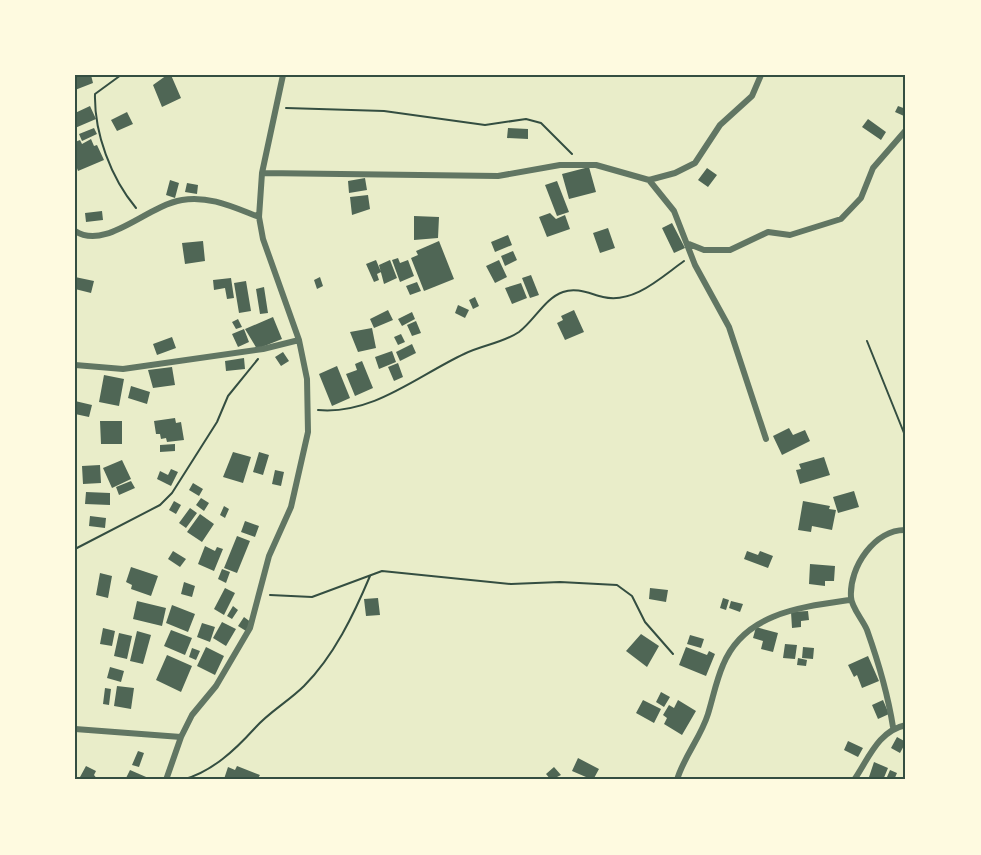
<svg xmlns="http://www.w3.org/2000/svg" width="981" height="855" viewBox="0 0 981 855" font-family="'Archivo Narrow',sans-serif">
<style>
.building{fill:#4f6655}
.lines{fill:none;stroke-linecap:round;stroke-linejoin:round}
.path{stroke:#344e41;stroke-width:2}
.minor{stroke:#617663;stroke-width:6}
.neatline{fill:none;stroke:#344e41;stroke-width:2}
</style>
<rect width="100%" height="100%" fill="#e9edc9"/>
<path class="building" d="M 75,75 L 91,75 L 93,83 L 75,90 Z
M 167,75 L 171,75 L 181,98 L 162,107 L 153,85 Z
M 90,106 L 96,119 L 75,128 L 75,113 Z
M 898,106 L 906,109 L 904,116 L 895,112 Z
M 127,112 L 133,124 L 117,131 L 111,120 Z
M 868,119 L 886,132 L 881,140 L 862,127 Z
M 94,128 L 97,134 L 82,141 L 79,134 Z
M 508,128 L 528,129 L 528,139 L 507,138 Z
M 91,139 L 94,146 L 97,145 L 104,160 L 78,171 L 75,163 L 75,142 L 80,140 L 82,144 Z
M 589,167 L 596,192 L 569,199 L 562,174 Z
M 707,168 L 717,175 L 708,187 L 698,180 Z
M 365,178 L 367,190 L 349,193 L 348,181 Z
M 170,180 L 179,183 L 175,198 L 166,195 Z
M 557,181 L 569,212 L 557,216 L 545,185 Z
M 187,183 L 198,185 L 197,194 L 185,192 Z
M 368,195 L 370,209 L 352,215 L 350,197 Z
M 102,211 L 103,220 L 86,222 L 85,213 Z
M 550,213 L 556,219 L 565,215 L 570,229 L 547,237 L 539,217 Z
M 414,216 L 439,217 L 438,238 L 414,240 Z
M 672,223 L 685,248 L 674,253 L 662,228 Z
M 608,228 L 615,248 L 600,253 L 593,233 Z
M 508,235 L 512,245 L 495,252 L 491,242 Z
M 203,241 L 205,261 L 185,264 L 182,243 Z
M 439,241 L 454,279 L 424,291 L 411,258 L 418,255 L 416,251 Z
M 513,251 L 517,260 L 505,266 L 501,256 Z
M 398,258 L 400,263 L 408,260 L 414,276 L 400,282 L 392,260 Z
M 376,260 L 381,272 L 377,274 L 379,280 L 374,282 L 366,264 Z
M 390,260 L 397,278 L 384,284 L 379,265 Z
M 499,260 L 507,277 L 495,283 L 486,266 Z
M 531,275 L 539,295 L 530,298 L 522,278 Z
M 75,277 L 94,281 L 91,293 L 75,289 Z
M 320,277 L 323,286 L 317,289 L 314,280 Z
M 231,278 L 234,298 L 227,299 L 225,288 L 214,290 L 213,280 Z
M 246,281 L 251,311 L 239,313 L 234,283 Z
M 417,282 L 421,291 L 410,295 L 406,286 Z
M 521,283 L 527,298 L 512,304 L 505,288 Z
M 264,287 L 268,313 L 260,314 L 256,289 Z
M 475,297 L 479,306 L 473,309 L 469,300 Z
M 458,305 L 469,310 L 465,318 L 455,313 Z
M 388,310 L 393,320 L 374,328 L 370,319 Z
M 574,310 L 584,332 L 565,340 L 557,323 L 563,320 L 561,316 Z
M 412,312 L 415,319 L 402,326 L 398,319 Z
M 273,317 L 282,339 L 257,349 L 245,329 Z
M 238,319 L 242,327 L 236,329 L 232,322 Z
M 416,321 L 421,333 L 412,336 L 407,325 Z
M 372,328 L 376,348 L 358,352 L 350,332 Z
M 244,329 L 249,342 L 238,347 L 232,334 Z
M 401,334 L 405,342 L 398,345 L 394,337 Z
M 172,337 L 176,348 L 157,355 L 153,344 Z
M 412,344 L 416,353 L 400,361 L 396,352 Z
M 392,351 L 396,362 L 379,369 L 375,357 Z
M 283,352 L 289,361 L 281,366 L 275,357 Z
M 244,358 L 245,369 L 226,371 L 225,361 Z
M 362,361 L 373,388 L 355,396 L 346,374 L 357,370 L 355,364 Z
M 398,363 L 403,377 L 394,381 L 388,367 Z
M 337,366 L 350,398 L 332,406 L 319,374 Z
M 172,367 L 175,385 L 153,388 L 148,370 Z
M 104,375 L 124,379 L 119,406 L 99,402 Z
M 131,386 L 150,392 L 147,404 L 128,398 Z
M 75,401 L 92,405 L 89,417 L 75,414 Z
M 175,418 L 176,423 L 181,422 L 184,440 L 167,442 L 166,438 L 161,439 L 160,434 L 156,434 L 154,421 Z
M 100,421 L 122,421 L 122,444 L 101,444 Z
M 789,428 L 793,435 L 805,430 L 810,441 L 782,455 L 773,436 Z
M 175,444 L 175,451 L 160,452 L 160,445 Z
M 233,452 L 251,457 L 243,483 L 223,477 Z
M 259,452 L 269,455 L 263,475 L 253,472 Z
M 824,457 L 830,475 L 800,484 L 796,470 L 801,469 L 799,464 Z
M 122,460 L 131,479 L 112,488 L 103,468 Z
M 100,465 L 101,483 L 83,484 L 82,466 Z
M 171,469 L 178,472 L 171,486 L 157,479 L 160,471 L 168,475 Z
M 275,470 L 284,472 L 281,486 L 272,484 Z
M 131,481 L 135,488 L 119,495 L 116,487 Z
M 193,483 L 203,489 L 199,496 L 189,490 Z
M 854,491 L 859,507 L 838,513 L 833,497 Z
M 86,492 L 110,493 L 110,505 L 85,504 Z
M 201,498 L 209,503 L 204,511 L 196,505 Z
M 174,501 L 181,505 L 176,514 L 169,510 Z
M 803,501 L 830,506 L 829,509 L 836,510 L 832,530 L 812,526 L 811,532 L 798,530 Z
M 224,506 L 229,509 L 225,518 L 220,515 Z
M 190,508 L 197,513 L 186,528 L 179,523 Z
M 200,514 L 214,524 L 202,542 L 187,532 Z
M 90,516 L 106,518 L 105,528 L 89,526 Z
M 245,521 L 259,526 L 255,537 L 241,532 Z
M 237,536 L 250,541 L 237,573 L 224,568 Z
M 205,546 L 215,551 L 217,547 L 223,549 L 214,571 L 198,564 Z
M 173,551 L 186,559 L 180,567 L 168,559 Z
M 747,551 L 758,555 L 760,551 L 773,556 L 768,568 L 744,559 Z
M 810,564 L 835,566 L 834,581 L 825,581 L 825,586 L 809,584 Z
M 131,567 L 158,576 L 151,596 L 131,589 L 132,585 L 126,582 Z
M 222,569 L 230,572 L 226,583 L 218,579 Z
M 100,573 L 112,576 L 108,598 L 96,595 Z
M 184,582 L 195,586 L 192,597 L 181,594 Z
M 225,588 L 235,593 L 224,615 L 214,609 Z
M 650,588 L 668,590 L 666,602 L 649,599 Z
M 378,598 L 380,615 L 366,616 L 364,599 Z
M 723,598 L 729,600 L 726,610 L 720,608 Z
M 137,601 L 166,608 L 162,626 L 133,619 Z
M 731,601 L 743,604 L 740,612 L 729,608 Z
M 172,605 L 195,614 L 188,632 L 166,623 Z
M 233,606 L 238,610 L 232,619 L 227,616 Z
M 808,611 L 809,620 L 801,621 L 801,627 L 792,628 L 791,612 Z
M 244,617 L 252,623 L 246,631 L 238,626 Z
M 222,622 L 236,629 L 226,646 L 213,638 Z
M 202,623 L 215,627 L 210,642 L 197,637 Z
M 756,627 L 778,633 L 773,652 L 761,649 L 763,641 L 753,638 Z
M 103,628 L 115,631 L 112,646 L 100,644 Z
M 171,630 L 192,638 L 185,655 L 164,646 Z
M 137,631 L 151,635 L 143,664 L 130,661 Z
M 119,633 L 132,636 L 127,659 L 114,656 Z
M 641,634 L 659,646 L 647,667 L 626,651 Z
M 690,635 L 704,639 L 701,648 L 687,644 Z
M 785,644 L 797,645 L 795,659 L 783,658 Z
M 206,647 L 224,656 L 215,675 L 197,666 Z
M 686,647 L 707,655 L 709,651 L 715,654 L 706,676 L 679,665 Z
M 803,647 L 814,648 L 813,659 L 802,658 Z
M 192,648 L 200,651 L 196,660 L 189,657 Z
M 167,655 L 192,666 L 181,692 L 156,680 Z
M 868,656 L 879,681 L 862,688 L 857,675 L 854,677 L 848,665 Z
M 798,658 L 807,660 L 806,666 L 797,665 Z
M 110,667 L 124,671 L 121,682 L 107,678 Z
M 117,686 L 134,688 L 131,709 L 114,706 Z
M 105,688 L 111,689 L 109,705 L 103,704 Z
M 661,692 L 670,697 L 664,707 L 656,702 Z
M 643,700 L 661,709 L 654,723 L 636,713 Z
M 678,700 L 696,711 L 682,735 L 664,724 L 667,718 L 663,715 L 669,705 L 674,708 Z
M 883,700 L 889,714 L 878,719 L 872,705 Z
M 897,737 L 906,742 L 900,753 L 891,748 Z
M 848,741 L 863,748 L 858,757 L 844,750 Z
M 138,751 L 144,753 L 139,767 L 132,765 Z
M 578,758 L 599,769 L 593,780 L 572,771 Z
M 874,762 L 888,768 L 883,780 L 868,780 Z
M 86,766 L 96,771 L 94,775 L 98,780 L 87,780 L 80,777 Z
M 237,766 L 260,775 L 257,780 L 224,779 L 228,767 L 235,770 Z
M 554,767 L 561,775 L 551,780 L 546,774 Z
M 130,770 L 153,780 L 125,780 Z
M 890,770 L 897,773 L 894,780 L 887,777 Z"/>
<g class="lines">
<path class="path" d="M 121,75 L 95,94 C 94,133 111,178 136,208
M 286,108 L 384,111 L 485,125 L 526,119 L 541,123 L 572,154
M 867,341 L 906,438
M 318,410 C 373,415 417,376 464,354 C 482,345 503,343 519,332 C 534,321 545,298 563,292 C 577,287 590,294 603,297 C 634,304 660,278 684,261
M 75,549 L 160,505 L 172,493 L 217,422 L 228,396 L 258,359
M 270,595 L 312,597 L 382,571 L 511,584 L 560,582 L 617,585 L 632,596 L 645,622 L 673,654
M 182,780 C 212,772 235,750 255,728 C 269,712 289,701 304,686 C 334,656 354,614 370,576"/>
<path class="minor" d="M 262,173 L 498,176 L 560,165 L 596,165 L 649,180 L 674,211 L 695,265 L 729,327 L 766,439
M 649,180 L 675,173 L 695,163 L 720,125 L 752,96 L 761,75
M 75,231 C 106,251 146,206 182,200 C 209,195 235,208 259,217
M 689,244 L 704,250 L 730,250 L 768,232 L 790,235 L 841,219 L 861,198 L 873,168 L 906,130
M 75,365 L 123,369 L 263,349 L 299,340
M 893,727 C 888,695 878,661 867,630 C 863,620 851,607 851,597 C 849,567 875,529 906,530
M 75,729 L 181,737
M 166,780 L 181,737 L 192,715 L 216,686 L 250,628 L 269,556 L 291,507 L 308,432 L 307,379 L 299,340 L 263,239 L 259,217 L 262,173 L 283,75
M 677,780 C 683,758 701,737 708,714 C 713,698 716,681 723,665 C 744,613 801,607 850,600
M 854,780 C 869,758 878,731 906,725"/>
</g>
<rect width="981" height="855" fill="none" stroke="#fefae0" stroke-width="153"/>
<rect x="76" y="76" width="828" height="702" class="neatline"/>
</svg>
